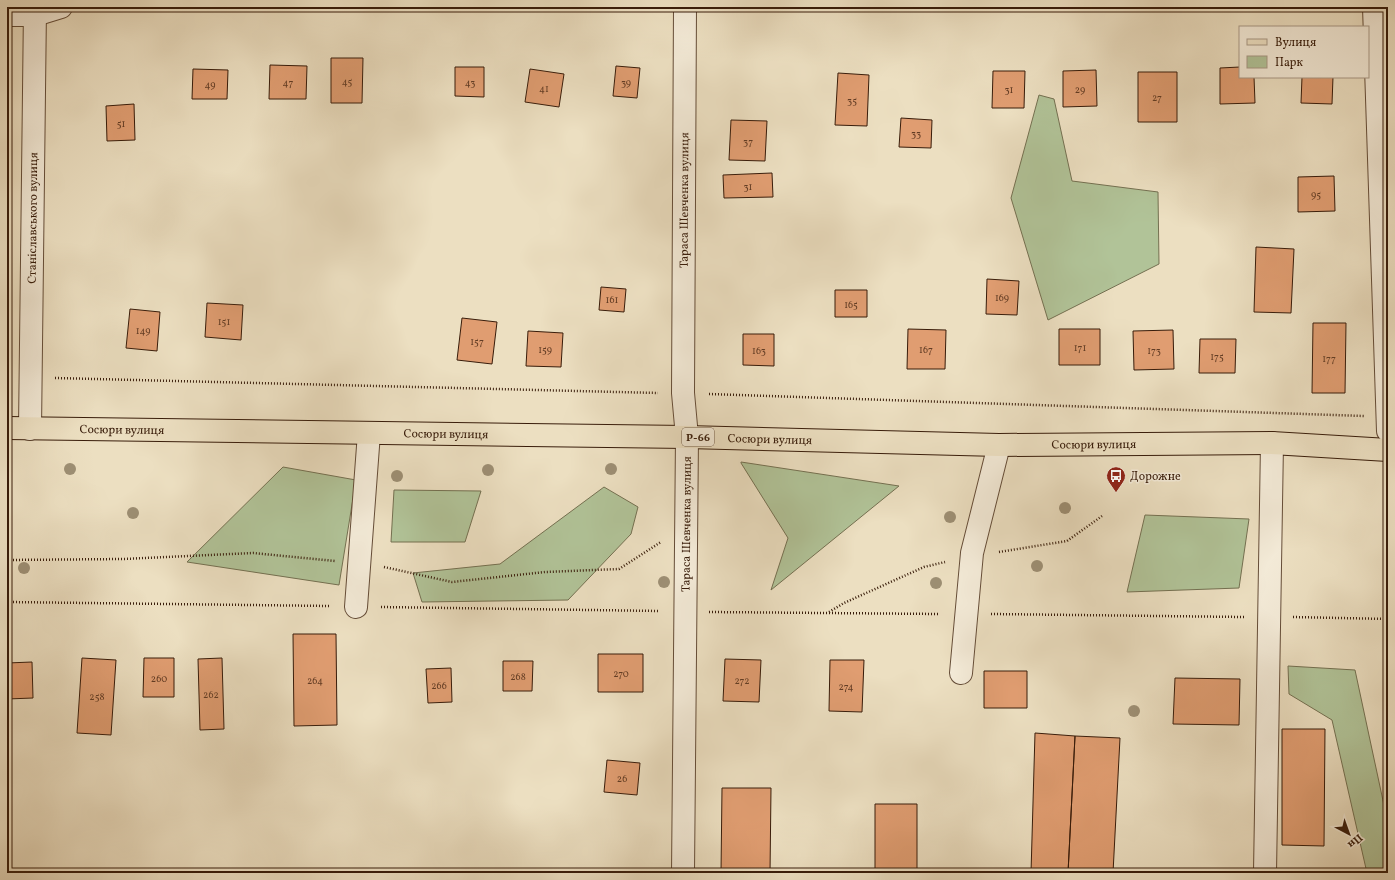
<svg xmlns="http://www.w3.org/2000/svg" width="1395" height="880" viewBox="0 0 1395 880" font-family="Vollkorn,serif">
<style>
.green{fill:#b1c398;stroke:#747051}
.building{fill:#e09d71;stroke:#381c0a}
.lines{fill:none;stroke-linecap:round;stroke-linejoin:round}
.minor-casing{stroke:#654d38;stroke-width:24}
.major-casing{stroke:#381c0a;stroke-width:24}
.path{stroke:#381c0a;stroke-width:2.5;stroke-dasharray:1 2;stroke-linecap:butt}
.minor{stroke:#f3ead7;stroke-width:22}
.major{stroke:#ecdfc1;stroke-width:22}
.tree{fill:#9d8f74}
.labels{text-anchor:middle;stroke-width:3;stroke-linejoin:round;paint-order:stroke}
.number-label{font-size:10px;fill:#623c24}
.shield{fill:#f3ead7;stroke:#705a48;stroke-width:1}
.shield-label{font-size:11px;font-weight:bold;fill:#381c0a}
.street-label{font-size:12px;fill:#381c0a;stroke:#f3ead7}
.poi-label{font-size:12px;fill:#381c0a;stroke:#f3ead7;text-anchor:start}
</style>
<rect width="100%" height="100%" fill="#ecdfc1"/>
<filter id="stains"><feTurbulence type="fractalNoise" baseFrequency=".005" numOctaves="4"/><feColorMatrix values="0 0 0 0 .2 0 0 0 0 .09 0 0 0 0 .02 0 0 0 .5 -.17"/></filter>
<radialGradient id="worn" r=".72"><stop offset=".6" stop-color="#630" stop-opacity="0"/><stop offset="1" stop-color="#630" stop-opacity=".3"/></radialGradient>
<path class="green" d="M 1039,95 L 1054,99 L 1072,181 L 1158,192 L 1159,264 L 1048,320 L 1011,198 Z
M 741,463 L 741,462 L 899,486 L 771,590 L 788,538 Z
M 283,467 L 356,480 L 339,585 L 187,562 Z
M 604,487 L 638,507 L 631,534 L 568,600 L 422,602 L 413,573 L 500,564 Z
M 394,490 L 481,491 L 465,542 L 391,542 Z
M 1145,515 L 1249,519 L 1239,588 L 1127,592 Z
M 1288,666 L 1355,670 L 1388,824 L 1388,873 L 1367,873 L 1332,720 L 1289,694 Z"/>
<path class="building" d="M 331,58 L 363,58 L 362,103 L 331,103 Z
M 270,65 L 307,66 L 306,99 L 269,99 Z
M 616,66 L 640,68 L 637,98 L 613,96 Z
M 455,67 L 484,67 L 484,97 L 455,96 Z
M 1240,67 L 1240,77 L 1254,77 L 1255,103 L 1220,104 L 1220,68 Z
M 193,69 L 228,70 L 227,99 L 192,99 Z
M 530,69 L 564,74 L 559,107 L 525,102 Z
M 1096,70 L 1097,106 L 1063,107 L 1063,71 Z
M 993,71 L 1025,71 L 1024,108 L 992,108 Z
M 1138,72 L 1177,72 L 1177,122 L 1138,122 Z
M 838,73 L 869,75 L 867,126 L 835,125 Z
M 1302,77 L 1333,77 L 1332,104 L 1301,103 Z
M 134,104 L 135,140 L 107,141 L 106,106 Z
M 901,118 L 932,120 L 931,148 L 899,147 Z
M 731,120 L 767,121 L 765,161 L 729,160 Z
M 772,173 L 773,197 L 724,198 L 723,175 Z
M 1334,176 L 1335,211 L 1298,212 L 1298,177 Z
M 1256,247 L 1294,249 L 1291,313 L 1254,312 Z
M 987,279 L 1019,281 L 1017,315 L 986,314 Z
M 601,287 L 626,289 L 624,312 L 599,310 Z
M 835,290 L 867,290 L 867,317 L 835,317 Z
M 207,303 L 243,305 L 241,340 L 205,337 Z
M 130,309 L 160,312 L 157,351 L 126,348 Z
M 462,318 L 497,322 L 492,364 L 457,360 Z
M 1313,323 L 1346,323 L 1345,393 L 1312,393 Z
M 908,329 L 946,330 L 945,369 L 907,369 Z
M 1059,329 L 1100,329 L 1100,365 L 1059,365 Z
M 1173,330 L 1174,369 L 1134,370 L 1133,331 Z
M 528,331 L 563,333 L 561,367 L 526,366 Z
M 743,334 L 774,334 L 774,366 L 743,365 Z
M 1200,339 L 1236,339 L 1235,373 L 1199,373 Z
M 293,634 L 336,634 L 337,725 L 294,726 Z
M 598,654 L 643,654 L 643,692 L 598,692 Z
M 82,658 L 116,660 L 111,735 L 77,733 Z
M 144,658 L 174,658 L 174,697 L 143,697 Z
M 222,658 L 224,729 L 200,730 L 198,659 Z
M 725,659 L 761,660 L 759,702 L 723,701 Z
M 830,660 L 864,660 L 862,712 L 829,711 Z
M 503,661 L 533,661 L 532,691 L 503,691 Z
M 32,662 L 33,698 L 7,699 L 7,663 Z
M 451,668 L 452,702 L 428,703 L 426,669 Z
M 984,671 L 1027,671 L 1027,708 L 984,708 Z
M 1175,678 L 1240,679 L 1239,725 L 1173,724 Z
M 1282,729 L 1325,729 L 1324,846 L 1282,845 Z
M 1035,733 L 1075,736 L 1068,873 L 1031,873 Z
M 1075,736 L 1120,738 L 1113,873 L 1068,873 Z
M 607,760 L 640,763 L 637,795 L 604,792 Z
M 722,788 L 771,788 L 770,873 L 721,873 Z
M 875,804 L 917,804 L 917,873 L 875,873 Z"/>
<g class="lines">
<defs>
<g id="minor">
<path d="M 1374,7 L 1388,431"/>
<path d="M 7,15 L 35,15 L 61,7"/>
<path id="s1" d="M 30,429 L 35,7"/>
<path d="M 356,607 L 369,433"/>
<path d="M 961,673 L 972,553 L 999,445"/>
<path id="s2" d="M 683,873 L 687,437 L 683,393 L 685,7"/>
<path d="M 1265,873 L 1272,443"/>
</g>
<g id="major">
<path id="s3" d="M 7,428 L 687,437 L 999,445 L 1272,443 L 1388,450"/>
</g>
</defs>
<use href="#minor" class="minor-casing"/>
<use href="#major" class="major-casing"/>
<path class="path" d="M 55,378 L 658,393
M 709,394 L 1364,416
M 999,552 L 1067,541 L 1102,516
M 7,560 L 123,559 L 253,553 L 335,561
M 384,567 L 452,582 L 545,572 L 619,569 L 661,542
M 7,602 L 330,606
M 381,607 L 660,611
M 709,612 L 940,614
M 829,612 L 844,603 L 924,567 L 945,562
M 991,614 L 1244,617
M 1293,617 L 1388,619"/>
<use href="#minor" class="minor"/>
<use href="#major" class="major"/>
</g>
<g class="tree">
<circle cx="70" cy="469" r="6"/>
<circle cx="611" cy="469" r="6"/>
<circle cx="488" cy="470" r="6"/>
<circle cx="397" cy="476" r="6"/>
<circle cx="1065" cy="508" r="6"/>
<circle cx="133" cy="513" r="6"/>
<circle cx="950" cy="517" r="6"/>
<circle cx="1037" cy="566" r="6"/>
<circle cx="24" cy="568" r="6"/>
<circle cx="664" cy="582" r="6"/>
<circle cx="936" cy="583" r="6"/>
<circle cx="1134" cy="711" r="6"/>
</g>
<defs>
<symbol id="bus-pin" viewBox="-11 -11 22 30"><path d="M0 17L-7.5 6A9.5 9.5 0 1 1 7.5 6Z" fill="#8f2418" stroke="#f3ead7"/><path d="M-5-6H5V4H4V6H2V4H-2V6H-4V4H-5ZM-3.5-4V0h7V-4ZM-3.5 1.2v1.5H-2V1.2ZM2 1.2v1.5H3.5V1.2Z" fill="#fff"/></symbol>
</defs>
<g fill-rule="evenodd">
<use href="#bus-pin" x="1105" y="465" width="22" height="30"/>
</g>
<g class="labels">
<g class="number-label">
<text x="347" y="85">45</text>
<text x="288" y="86">47</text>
<text x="470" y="86">43</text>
<text x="626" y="86">39</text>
<text x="210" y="88">49</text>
<text x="544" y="92">41</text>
<text x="1009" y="93">31</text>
<text x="1080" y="93">29</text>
<text x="1157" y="101">27</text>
<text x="852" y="104">35</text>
<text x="121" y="127">51</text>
<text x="916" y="137">33</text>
<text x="748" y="145">37</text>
<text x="748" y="190">31</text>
<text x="1316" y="198">95</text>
<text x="1002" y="301">169</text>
<text x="612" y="303">161</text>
<text x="851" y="308">165</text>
<text x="224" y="325">151</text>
<text x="143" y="334">149</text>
<text x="477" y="345">157</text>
<text x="1080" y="351">171</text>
<text x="545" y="353">159</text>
<text x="926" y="353">167</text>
<text x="759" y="354">163</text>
<text x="1154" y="354">173</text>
<text x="1217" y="360">175</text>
<text x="1329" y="362">177</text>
<text x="621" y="677">270</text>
<text x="518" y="680">268</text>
<text x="159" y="682">260</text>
<text x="315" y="684">264</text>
<text x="742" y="684">272</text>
<text x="439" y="689">266</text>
<text x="846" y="690">274</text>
<text x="211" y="698">262</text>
<text x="97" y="700">258</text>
<text x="622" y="782">26</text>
</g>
<rect class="shield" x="682" y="428" width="32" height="18" rx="3"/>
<g class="shield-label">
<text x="698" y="441">Р-66</text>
</g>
<g class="street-label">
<text dy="4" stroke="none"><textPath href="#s2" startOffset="673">Тараса Шевченка вулиця</textPath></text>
<text dy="4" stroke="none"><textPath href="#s1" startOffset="211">Станіславського вулиця</textPath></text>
<text dy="4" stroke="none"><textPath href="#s3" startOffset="115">Сосюри вулиця</textPath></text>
<text dy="4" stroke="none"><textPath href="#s3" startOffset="439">Сосюри вулиця</textPath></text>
<text dy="4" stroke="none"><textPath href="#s3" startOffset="763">Сосюри вулиця</textPath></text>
<text dy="4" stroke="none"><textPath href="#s3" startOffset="1087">Сосюри вулиця</textPath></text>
<text dy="4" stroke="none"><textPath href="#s2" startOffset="349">Тараса Шевченка вулиця</textPath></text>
</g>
<g class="poi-label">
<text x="1130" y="480">Дорожне</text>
</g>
</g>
<rect width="1395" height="880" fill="none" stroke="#ecdfc1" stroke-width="24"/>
<rect x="8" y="8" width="1379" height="864" fill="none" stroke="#381c0a" stroke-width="2"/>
<rect x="12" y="12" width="1371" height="856" fill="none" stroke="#381c0a"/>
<rect x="1239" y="26" width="130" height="52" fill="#f3ead7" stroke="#a89885"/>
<rect x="1247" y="39" width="20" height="6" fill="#ecdfc1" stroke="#a89885"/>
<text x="1275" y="46" font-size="12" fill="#381c0a">Вулиця</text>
<rect x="1247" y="56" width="20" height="12" fill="#b1c398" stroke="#a89885"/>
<text x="1275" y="66" font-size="12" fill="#381c0a">Парк</text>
<g transform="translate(1349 834) rotate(139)" stroke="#f3ead7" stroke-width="3" paint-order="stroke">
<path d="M0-3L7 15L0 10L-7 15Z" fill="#381c0a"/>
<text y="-6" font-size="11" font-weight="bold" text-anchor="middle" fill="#381c0a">Пн</text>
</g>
<rect width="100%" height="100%" filter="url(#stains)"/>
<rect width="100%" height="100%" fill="url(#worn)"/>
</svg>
